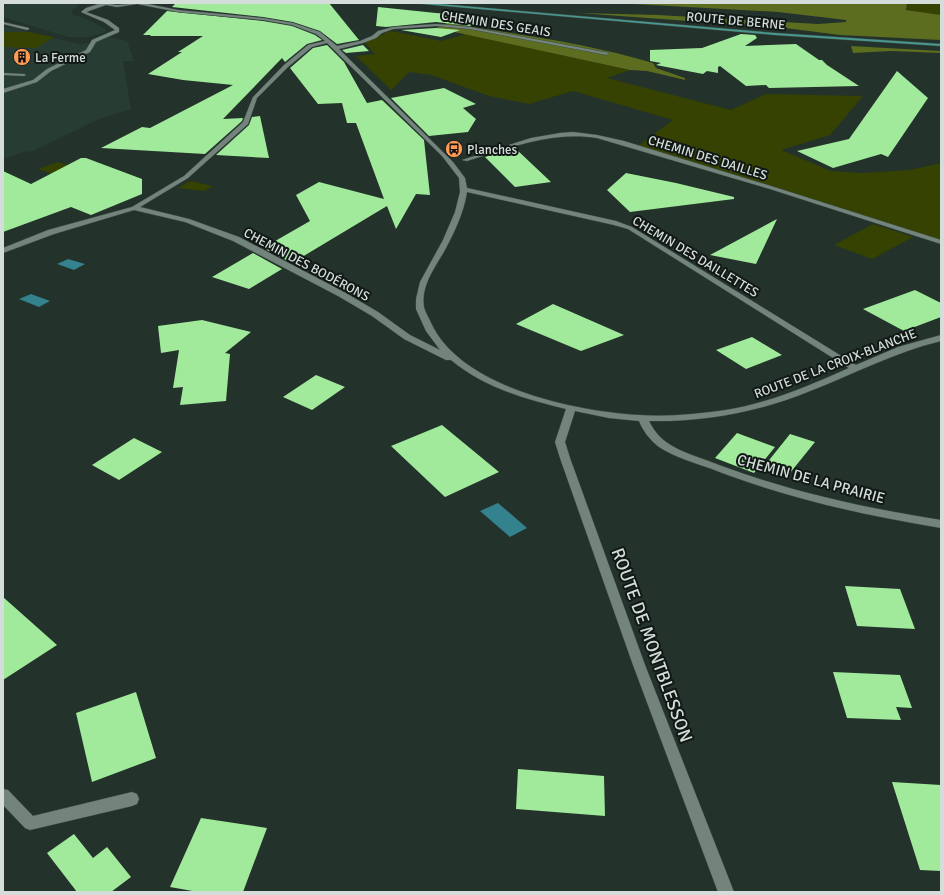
<svg xmlns="http://www.w3.org/2000/svg" width="944" height="895" viewBox="0 0 944 895" font-family="Signika,sans-serif">
<style>
.built{fill:#273d33}
.green{fill:#364201}
.forest{fill:#5c6d1f}
.water{fill:#34828e}
.building{fill:#a1ea9b}
.lines{fill:none;stroke-linecap:round;stroke-linejoin:round}
.minor-casing{stroke:#3f4d47;stroke-width:1}
.major-casing{stroke:#3f4d47;stroke-width:1}
.minor{fill:#73847c;fill-rule:evenodd}
.major{fill:#49988f;fill-rule:evenodd}
.labels{text-anchor:middle;stroke-width:4;stroke-linejoin:round;paint-order:stroke}
.far-street-label{font-size:13px;fill:#d4ddd9;stroke:#111815}
.far-poi-label{font-size:13px;fill:#d4ddd9;stroke:#111815;text-anchor:start}
.street-label{font-size:15px;fill:#d4ddd9;stroke:#111815}
.near-street-label{font-size:18px;fill:#d4ddd9;stroke:#111815}
</style>
<rect width="100%" height="100%" fill="#23322b"/>
<path class="built" d="M 3,3 L 78,3 L 79,4 L 77,7 L 72,10 L 72,14 L 91,21 L 105,29 L 106,32 L 88,37 L 68,37 L 3,17 Z
M 3,26 L 80,44 L 97,42 L 109,37 L 127,41 L 134,61 L 123,61 L 131,109 L 99,119 L 31,152 L 27,151 L 3,159 Z"/>
<path class="green" d="M 907,3 L 941,3 L 941,15 L 906,10 Z
M 391,31 L 441,41 L 466,34 L 630,70 L 607,78 L 731,110 L 766,94 L 863,96 L 830,135 L 781,150 L 831,171 L 862,173 L 910,170 L 941,163 L 941,240 L 638,146 L 673,120 L 573,91 L 529,104 L 489,96 L 431,75 L 409,72 L 391,90 L 356,56 L 375,54 L 364,42 Z
M 3,32 L 29,32 L 54,37 L 36,48 L 3,47 Z
M 58,162 L 75,168 L 55,175 L 38,169 Z
M 190,181 L 213,186 L 204,191 L 178,188 Z
M 873,224 L 913,237 L 872,259 L 834,245 Z"/>
<path class="forest" d="M 616,3 L 907,3 L 906,10 L 941,15 L 941,26 L 940,26 L 941,28 L 941,40 L 840,35 L 785,28 L 579,13 L 658,15 L 818,24 L 846,22 L 846,20 L 778,12 Z
M 447,23 C 516,34 586,43 653,63 L 656,68 L 685,78 L 685,80 L 647,71 L 630,70 L 436,28 Z
M 851,46 L 941,51 L 941,53 L 891,51 L 853,53 Z"/>
<path class="water" d="M 68,259 L 85,264 L 74,270 L 57,264 Z
M 31,294 L 50,301 L 39,307 L 19,299 Z
M 498,503 L 527,528 L 510,537 L 480,511 Z"/>
<path class="building" d="M 176,3 L 329,3 L 359,40 L 337,44 L 320,31 L 293,22 L 263,17 L 172,7 Z
M 378,7 L 436,13 L 490,17 L 470,26 L 436,22 L 386,27 L 376,26 Z
M 167,11 L 263,21 L 292,26 L 315,35 L 322,40 L 307,44 L 285,62 L 282,58 L 223,119 L 243,118 L 242,121 L 205,154 L 101,148 L 142,127 L 150,128 L 233,85 L 183,80 L 148,74 L 182,52 L 178,52 L 203,36 L 150,36 L 151,35 L 143,35 Z
M 436,28 L 460,30 L 441,37 L 401,30 Z
M 741,34 L 755,35 L 757,38 L 745,46 L 796,44 L 819,60 L 822,60 L 827,65 L 859,86 L 769,88 L 766,85 L 746,86 L 720,66 L 718,67 L 718,73 L 707,71 L 703,74 L 656,65 L 661,63 L 650,61 L 650,50 L 702,48 Z
M 327,45 L 344,62 L 367,103 L 382,100 L 424,140 L 430,195 L 416,194 L 396,229 L 387,206 L 292,263 L 263,248 L 310,221 L 296,195 L 319,182 L 384,199 L 356,123 L 347,123 L 342,103 L 318,104 L 290,68 L 313,48 Z
M 363,45 L 369,51 L 346,53 L 342,50 Z
M 897,71 L 928,98 L 888,157 L 881,154 L 833,168 L 797,151 L 849,139 Z
M 444,88 L 476,104 L 463,108 L 476,119 L 468,132 L 429,136 L 391,98 Z
M 260,116 L 269,158 L 216,155 L 249,125 L 252,117 Z
M 509,149 L 516,149 L 551,182 L 515,187 L 485,157 Z
M 81,158 L 86,158 L 142,179 L 142,194 L 91,215 L 71,207 L 3,232 L 3,171 L 31,184 Z
M 626,173 L 676,183 L 734,197 L 734,199 L 630,212 L 607,190 Z
M 777,219 L 756,264 L 710,255 Z
M 253,253 L 282,269 L 249,289 L 212,277 Z
M 915,290 L 941,303 L 941,317 L 904,331 L 863,309 Z
M 553,304 L 624,335 L 581,351 L 516,324 Z
M 202,320 L 251,332 L 225,353 L 230,354 L 226,401 L 180,405 L 183,387 L 173,388 L 179,350 L 161,353 L 158,326 Z
M 752,337 L 782,355 L 746,369 L 716,350 Z
M 316,375 L 345,387 L 312,410 L 283,397 Z
M 442,425 L 499,472 L 445,497 L 391,446 Z
M 737,433 L 775,447 L 754,473 L 715,458 Z
M 790,434 L 815,442 L 790,473 L 766,464 Z
M 134,438 L 162,452 L 119,480 L 92,465 Z
M 845,586 L 900,589 L 915,629 L 857,626 Z
M 3,597 L 57,645 L 3,680 Z
M 833,672 L 900,675 L 912,708 L 896,707 L 901,720 L 847,718 Z
M 136,692 L 156,758 L 92,782 L 76,713 Z
M 518,769 L 604,776 L 605,816 L 516,809 Z
M 892,782 L 941,785 L 941,871 L 920,870 Z
M 201,818 L 267,828 L 243,892 L 198,892 L 170,887 Z
M 74,834 L 93,858 L 107,847 L 131,877 L 111,892 L 77,892 L 47,853 Z"/>
<g class="lines">
<defs>
<path id="minor" d="M 102,3 L 117,5 L 143,3 L 178,10 L 263,18 L 293,23 L 320,32 L 337,46 L 360,41 L 372,36 L 378,31 L 393,27 L 436,24 L 470,27 L 609,53 L 607,55 L 470,29 L 436,26 L 393,29 L 382,33 L 376,38 L 363,43 L 339,49 L 453,162 L 465,178 L 467,188 L 616,221 L 632,227 L 856,365 L 898,347 L 941,335 L 941,341 C 895,352 854,374 810,391 C 759,412 704,422 649,421 C 653,429 658,436 666,442 C 681,453 702,458 719,465 C 791,492 865,508 941,520 L 941,528 C 863,515 786,498 712,469 C 695,463 674,457 659,447 C 650,440 643,431 639,421 L 609,418 L 575,411 L 565,442 L 570,458 L 645,665 L 734,892 L 718,892 L 633,665 L 560,458 L 555,442 L 566,409 C 525,399 485,388 451,360 L 446,360 L 404,339 L 372,316 L 338,296 L 233,241 L 185,222 L 134,210 L 54,234 L 3,253 L 3,248 L 48,230 L 132,207 L 184,176 L 243,122 L 253,97 L 284,65 L 308,45 L 325,41 L 316,34 L 292,25 L 263,20 L 178,12 L 137,4 L 117,7 L 106,5 L 86,12 L 108,20 L 119,28 L 119,32 L 96,42 L 90,52 L 51,71 L 37,82 L 3,93 L 3,89 L 33,80 L 47,69 L 86,50 L 92,40 L 115,30 L 104,22 L 81,12 L 86,8 ZM 327,43 L 442,156 L 459,178 L 460,192 L 455,212 L 443,240 L 420,282 L 416,299 L 416,309 L 426,331 L 440,350 L 410,335 L 378,312 L 344,292 L 239,237 L 189,219 L 140,207 L 188,178 L 248,124 L 257,98 L 288,67 L 312,47 ZM 467,192 L 614,225 L 628,229 L 849,368 C 809,386 769,403 726,410 C 697,414 668,417 639,415 C 575,411 461,388 431,323 C 429,318 425,312 424,307 C 420,284 438,264 447,246 C 456,229 464,211 467,192 Z
M 3,22 L 29,28 L 29,29 L 27,30 L 3,24 Z
M 3,73 L 24,74 L 26,75 L 24,76 L 3,75 Z
M 573,132 L 597,135 L 624,141 L 774,187 L 941,240 L 941,244 L 770,189 L 597,138 C 551,131 510,148 467,161 L 462,160 L 531,138 L 560,133 Z
M 3,789 L 8,790 L 33,816 L 132,792 L 137,794 L 139,799 L 137,804 L 132,806 L 30,830 L 25,828 L 3,805 Z"/>
<path id="major" d="M 412,3 L 428,3 L 775,33 L 941,44 L 941,46 L 775,35 Z"/>
</defs>
<use href="#minor" class="minor-casing"/>
<use href="#major" class="major-casing"/>
<use href="#minor" class="minor"/>
<use href="#major" class="major"/>
</g>
<defs>
<symbol id="building-disc" viewBox="-11 -11 22 22"><circle r="9.5" fill="#fe9c57" stroke="#111815"/><path d="M-4-6H4V6H1V3H-1V6H-4ZM-2.5-4.3h1.7v1.8h-1.7ZM.8-4.3h1.7v1.8H.8ZM-2.5-1h1.7V.8h-1.7ZM.8-1h1.7V.8H.8Z" fill="#111"/></symbol>
<symbol id="bus-disc" viewBox="-11 -11 22 22"><circle r="9.5" fill="#fe9c57" stroke="#111815"/><path d="M-5-6H5V4H4V6H2V4H-2V6H-4V4H-5ZM-3.5-4V0h7V-4ZM-3.5 1.2v1.5H-2V1.2ZM2 1.2v1.5H3.5V1.2Z" fill="#111"/></symbol>
</defs>
<g fill-rule="evenodd">
<use href="#building-disc" x="12" y="47" width="20" height="20"/>
<use href="#bus-disc" x="444" y="139" width="20" height="20"/>
</g>
<g class="labels">
<g class="far-street-label">
<text transform="translate(736 20) rotate(5)" y="5">ROUTE DE BERNE</text>
<text transform="translate(496 23) rotate(9)" y="5">CHEMIN DES GEAIS</text>
<text transform="translate(708 157) rotate(17)" y="5">CHEMIN DES DAILLES</text>
<text transform="translate(696 256) rotate(31)" y="5">CHEMIN DES DAILLETTES</text>
<text transform="translate(307 264) rotate(28)" y="5">CHEMIN DES BODÉRONS</text>
<text transform="translate(835 363) rotate(-21)" y="5">ROUTE DE LA CROIX-BLANCHE</text>
</g>
<g class="far-poi-label">
<text x="35" y="62">La Ferme</text>
<text x="467" y="154">Planches</text>
</g>
<g class="street-label">
<text transform="translate(811 479) rotate(15)" y="5">CHEMIN DE LA PRAIRIE</text>
</g>
<g class="near-street-label">
<text transform="translate(652 645) rotate(70)" y="6">ROUTE DE MONTBLESSON</text>
</g>
</g>
<rect width="944" height="895" fill="none" stroke="#d4ddd9" stroke-width="8"/>
</svg>
